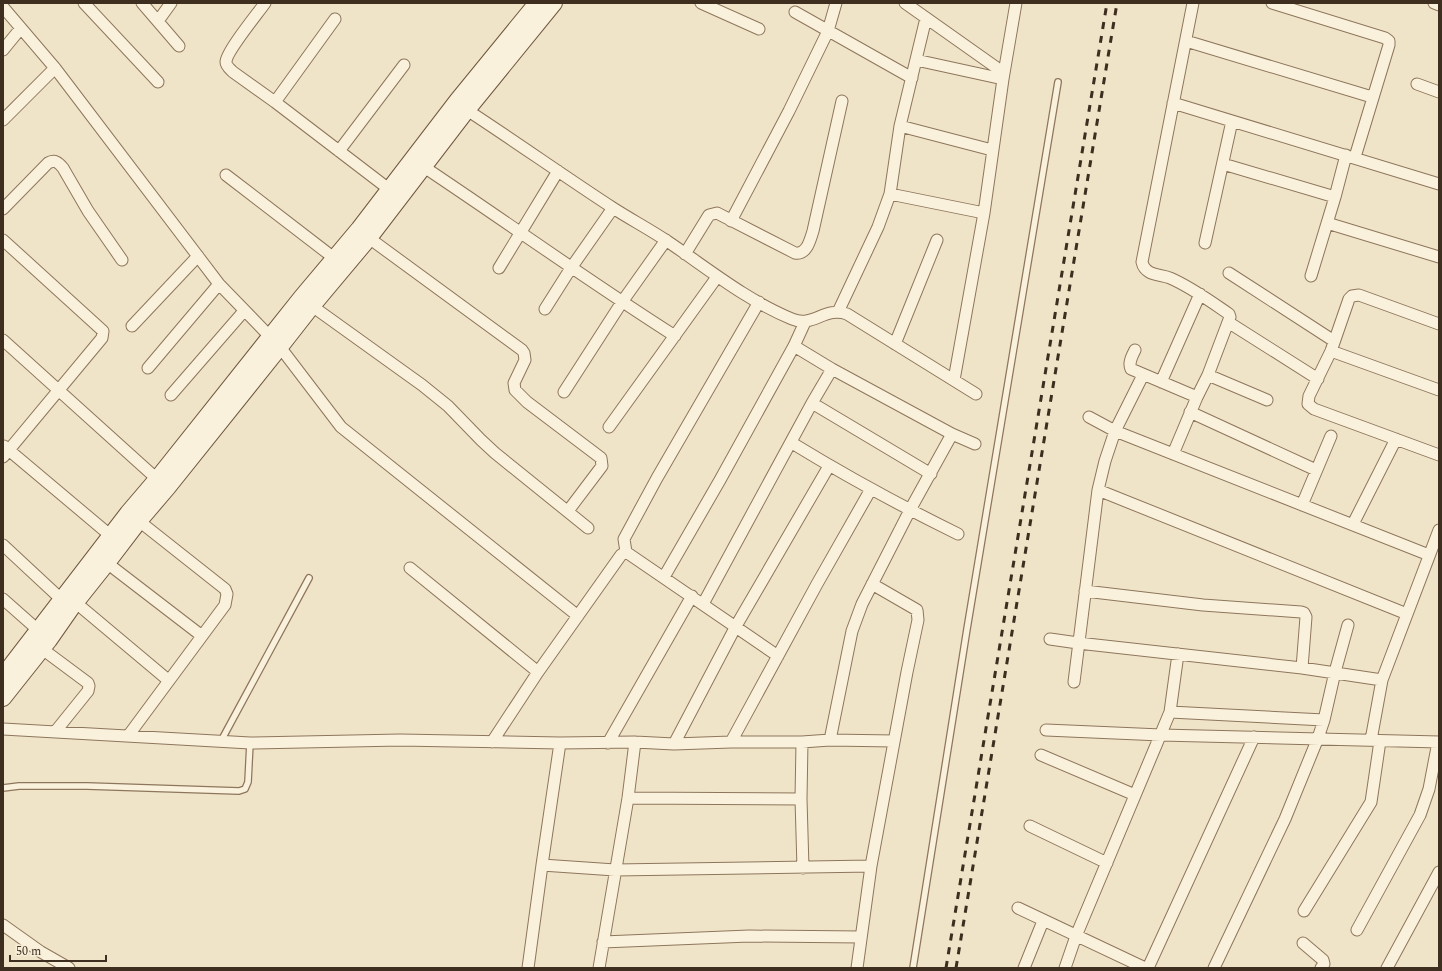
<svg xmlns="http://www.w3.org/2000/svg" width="1442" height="971" viewBox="0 0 1442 971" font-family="Spectral,serif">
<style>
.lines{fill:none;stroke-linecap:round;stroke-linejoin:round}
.lane-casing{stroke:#8d765c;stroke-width:8}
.street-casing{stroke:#8d765c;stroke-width:13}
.secondary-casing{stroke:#6f573f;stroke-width:18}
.lane{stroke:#faf1dc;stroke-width:5.5}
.street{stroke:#faf1dc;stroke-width:11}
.secondary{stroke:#faf1dc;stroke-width:16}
.rail{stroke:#3d2e20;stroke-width:3;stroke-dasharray:7 7;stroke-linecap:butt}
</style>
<rect width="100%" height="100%" fill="#f0e4c8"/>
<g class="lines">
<defs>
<path id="lane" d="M 221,741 L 309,578
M 3,788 L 19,786 L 87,786 L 239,791 L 245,789 L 248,782 L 250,743
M 913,968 L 967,629 L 1058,82"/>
<path id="street" d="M 84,3 L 158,82
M 142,3 L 179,46
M 265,3 C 258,13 226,52 226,62 C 226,66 230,69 233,72 L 275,102 L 394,193
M 701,3 L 759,29
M 905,3 L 1004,73
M 1272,3 L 1385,38 L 1389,41 L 1389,45 L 1355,157
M 1434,3 L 1439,5
M 3,7 L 55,68 L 219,284 L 280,347 L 341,427 L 578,616
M 795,12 L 912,78
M 158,21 L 171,3
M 1186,41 L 1372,97
M 3,50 L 21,28
M 916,60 L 1003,79
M 1417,84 L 1439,92
M 275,102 L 335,19
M 1173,103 L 1439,184
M 467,110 C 516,142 564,176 613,208 C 630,219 649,229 667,241 C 707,268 746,300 792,319 C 813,328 825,306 847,314 L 976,394
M 3,120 L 55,68
M 900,126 L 992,150
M 339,151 L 404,65
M 1223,164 L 1335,197
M 424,167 C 508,223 590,282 675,336
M 226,175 L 334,258
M 890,194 L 984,213
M 3,209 L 48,163 C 55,159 59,163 63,168 L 88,211 L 122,260
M 731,221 L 789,111 L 828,31 L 836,3
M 1327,223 L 1439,257
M 369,238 L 522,350 L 524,353 L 525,360 L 514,383 L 515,390 L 527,402 L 601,458 L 602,466 L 568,511
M 3,240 L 103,331 L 102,338 L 3,457
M 1205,243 L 1232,121
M 685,254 L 709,215 L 717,213 L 795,253 C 807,255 810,240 813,231 L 842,101
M 499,268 L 558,171
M 1229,273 L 1334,341
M 1311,276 L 1335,197 L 1346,155
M 759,302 L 657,478 L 624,539 L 626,552 L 778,656
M 312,306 L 422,385 L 448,406 L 481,440 L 495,453 L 588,528
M 545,309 L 571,268 L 613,208
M 838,312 L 878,227 L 890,194 L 900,126 L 926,18
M 1228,322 L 1318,379
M 1439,324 L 1359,295 L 1352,296 L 1349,299 L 1331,351 L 1309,396 L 1308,404 L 1314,409 L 1439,455
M 132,326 L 198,256
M 3,340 L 157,479
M 895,344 L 937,240
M 794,346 L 832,369 L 952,434 L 975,444
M 1135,350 C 1132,356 1128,363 1131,369 L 1197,397
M 1331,351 L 1439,390
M 148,368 L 219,284
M 1208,375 L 1267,400
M 954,380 L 984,213 L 1003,79 L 1016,3
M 1161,382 L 1200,294
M 564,392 L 622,302 L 666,240
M 171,395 L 244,311
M 812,403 L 931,474
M 1190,412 L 1316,470
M 1089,417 L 1115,431 L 1429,555
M 609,427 L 717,277
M 792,443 C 846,476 901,506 958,534
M 4,446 L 111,536
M 1173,454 L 1197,397 L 1208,375 L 1230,317 L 1229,314 C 1210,301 1191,287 1170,278 C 1160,274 1145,276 1142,262 L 1193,3
M 1098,490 L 1407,614
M 1302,505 L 1331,436
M 1353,524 L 1396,439
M 3,545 L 61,599
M 107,563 L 202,636
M 410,568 L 538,672
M 664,577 L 720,480 L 794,346 L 805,322
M 1085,591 L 1203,605 L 1301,612 L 1304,613 L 1306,617 L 1302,668
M 3,599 L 38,630
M 75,602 L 168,680
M 703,604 L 812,403 L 832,369
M 1050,639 L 1078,643 L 1302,668 L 1382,680
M 41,648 L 88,683 L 89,686 L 88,691 L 55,732
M 1074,682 L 1098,490 L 1105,461 L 1115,431 L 1143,375
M 1170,712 L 1324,720
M 3,729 L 250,743 L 400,740 L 560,743 L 635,742 L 674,744 L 731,742 L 802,742 L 830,740 L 894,741
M 1046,730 L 1161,735 L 1439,742
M 128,736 L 225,605 L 227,594 L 225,589 L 139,521
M 830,740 L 852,631 L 862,604 L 910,510 L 952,434
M 1371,740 L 1382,680 L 1439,530
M 492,742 L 538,672 L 621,555 L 626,552
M 731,742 L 817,584 L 871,489
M 802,742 L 801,799 L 803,868
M 608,743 L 692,596
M 674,744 L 736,626 L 829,466
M 1041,755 L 1135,795
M 628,798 L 801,799
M 1030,826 L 1107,863
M 542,865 L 615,870 L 871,866
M 1018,908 L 1145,968
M 1304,911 L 1371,802 L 1380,741
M 3,925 L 41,952 L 69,968
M 1357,930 L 1420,815 L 1429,789 L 1438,742
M 603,942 L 749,936 L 861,937
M 1303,943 L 1323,960 L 1324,964 L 1321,968
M 528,968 L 542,865 L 560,743
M 599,968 L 628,798 L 635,742
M 857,968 L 871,866 L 907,672 L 918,620 L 917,610 L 872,584
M 1024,968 L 1043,921
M 1065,968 L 1076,936 L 1170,712 L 1178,654
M 1148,968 L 1254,737
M 1214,968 L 1285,819 L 1318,738 L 1324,720 L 1335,672 L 1348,625
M 1387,968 L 1439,872"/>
<path id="secondary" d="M 3,676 L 128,513 L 157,479 L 301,298 L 359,229 L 457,101 L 537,3
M 3,698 L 49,640 L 72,607 L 107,563 L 139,521 L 168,487 L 280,347 L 312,306 L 369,238 L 467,110 L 554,3"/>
</defs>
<use href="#lane" class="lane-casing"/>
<use href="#street" class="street-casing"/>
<use href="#secondary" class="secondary-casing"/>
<use href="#lane" class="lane"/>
<use href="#street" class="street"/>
<use href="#secondary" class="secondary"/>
<path class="rail" d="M 946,968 L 1107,3
M 956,968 L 1117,3"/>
</g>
<rect width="1442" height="971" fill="none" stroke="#3d2e20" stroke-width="8"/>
<path d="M10 955v6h96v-6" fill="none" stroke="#3d2e20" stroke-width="2"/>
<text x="16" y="955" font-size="12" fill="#3d2e20" stroke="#f7eed8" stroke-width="3" paint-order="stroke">50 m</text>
</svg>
